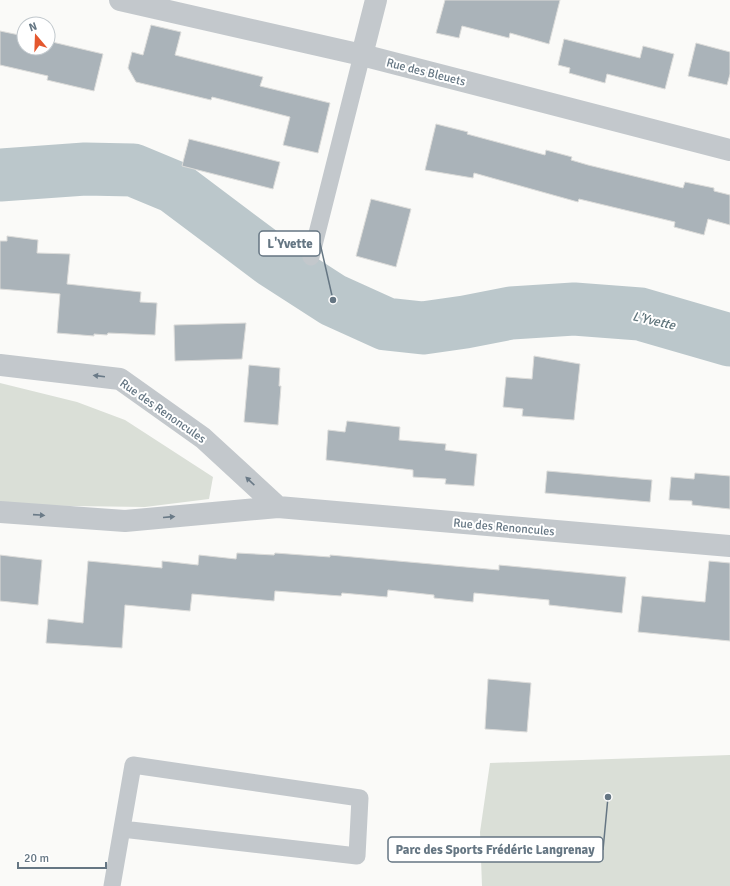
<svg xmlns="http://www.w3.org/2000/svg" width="730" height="886" viewBox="0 0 730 886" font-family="Signika,sans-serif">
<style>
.green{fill:#dadfd7}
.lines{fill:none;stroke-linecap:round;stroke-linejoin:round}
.river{stroke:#bbc7cb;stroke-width:53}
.building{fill:#aab3b9;stroke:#dcdcda}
.lane{stroke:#c3c8cc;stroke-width:17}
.street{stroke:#c3c8cc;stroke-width:22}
.oneway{fill:#6a7a87}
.labels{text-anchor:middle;stroke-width:4;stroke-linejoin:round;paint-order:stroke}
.street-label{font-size:12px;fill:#657683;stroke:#fff}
.water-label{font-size:13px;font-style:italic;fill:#60757c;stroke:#fff}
.leader{fill:none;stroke:#657683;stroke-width:1.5}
.callout-dot{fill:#657683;stroke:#fff;stroke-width:1.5}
.callout{fill:#fff;stroke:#657683;stroke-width:1.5}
.callout-label{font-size:13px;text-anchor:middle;font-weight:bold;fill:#657683}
</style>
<rect width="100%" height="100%" fill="#fafaf8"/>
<path class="green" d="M 0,383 L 77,402 L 125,420 L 213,477 L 209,499 L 145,507 L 0,505 Z
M 730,755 L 730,886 L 482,886 L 480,832 L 490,763 Z"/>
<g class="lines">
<path class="river" d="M 0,175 L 85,169 L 133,170 L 174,187 L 274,262 L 333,300 L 386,324 L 423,328 L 465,322 L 511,313 L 574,309 L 640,314 L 730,340"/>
</g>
<path class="building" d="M 445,0 L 560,0 L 549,44 L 510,33 L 509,38 L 462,26 L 459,38 L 436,33 Z
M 151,25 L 181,32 L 175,55 L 263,77 L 260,86 L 330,103 L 318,153 L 283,145 L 290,117 L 212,97 L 211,100 L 136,82 L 128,68 L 132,52 L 143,55 Z
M 0,31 L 24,36 L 24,48 L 48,48 L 48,41 L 103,54 L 94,91 L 47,80 L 48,76 L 0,65 Z
M 564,39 L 640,58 L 643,46 L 674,54 L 665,89 L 607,74 L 605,83 L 569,73 L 570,68 L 558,65 Z
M 696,43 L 730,52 L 730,74 L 727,85 L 688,76 Z
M 436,124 L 468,132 L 467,134 L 545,155 L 546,150 L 572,157 L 571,160 L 588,165 L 683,188 L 685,182 L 714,188 L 714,191 L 730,195 L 730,225 L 708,219 L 704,235 L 674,227 L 675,222 L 579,199 L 578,202 L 474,173 L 473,178 L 425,170 Z
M 189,139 L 280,162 L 273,189 L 182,166 Z
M 371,199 L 411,209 L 396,267 L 356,256 Z
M 7,236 L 38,240 L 37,253 L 70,254 L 67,284 L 141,292 L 140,302 L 157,303 L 155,335 L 108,333 L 107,335 L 94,334 L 94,336 L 57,333 L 60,294 L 0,289 L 0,241 L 7,241 Z
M 246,323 L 242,359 L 175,361 L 174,325 Z
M 534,356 L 580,364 L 574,420 L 522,416 L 523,409 L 503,407 L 506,377 L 532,379 Z
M 249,365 L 280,368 L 279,386 L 281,386 L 278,425 L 244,422 Z
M 347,421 L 400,427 L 399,440 L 446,444 L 445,450 L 477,454 L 474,486 L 445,484 L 446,479 L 413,477 L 413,470 L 326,460 L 328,430 L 345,432 Z
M 547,471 L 652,480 L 650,502 L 545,493 Z
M 695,473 L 730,476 L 730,509 L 692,505 L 692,501 L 669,500 L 671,477 L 694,479 Z
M 237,553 L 274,555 L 275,553 L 330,557 L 330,555 L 499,570 L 499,565 L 626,577 L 622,613 L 549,605 L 549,600 L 474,593 L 473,602 L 434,598 L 434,595 L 388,590 L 387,597 L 342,593 L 341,596 L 275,591 L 274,601 L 192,594 L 190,611 L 125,605 L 122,648 L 46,643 L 48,619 L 83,623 L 88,561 L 162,568 L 162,561 L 198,565 L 199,555 L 236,559 Z
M 0,555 L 42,560 L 38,605 L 0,601 Z
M 709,561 L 730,563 L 730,641 L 638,632 L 642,596 L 705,602 Z
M 488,679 L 531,683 L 527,732 L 485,729 Z"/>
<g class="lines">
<path class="lane" d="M 311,257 L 362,55
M 112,886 L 133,765 L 360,798 L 357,856 L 122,829"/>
<path class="street" d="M 120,0 L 362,55 L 730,150
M 362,55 L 376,0
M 0,365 L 120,379 L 203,438 L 278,507
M 0,512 L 125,521 L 278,507 L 730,546"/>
</g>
<defs><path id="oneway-solid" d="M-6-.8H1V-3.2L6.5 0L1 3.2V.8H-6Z"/></defs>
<g class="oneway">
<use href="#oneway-solid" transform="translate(99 376) rotate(-173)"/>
<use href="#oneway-solid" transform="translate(250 481) rotate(-137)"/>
<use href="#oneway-solid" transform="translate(39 515) rotate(4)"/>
<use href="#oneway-solid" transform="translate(169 517) rotate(-5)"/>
</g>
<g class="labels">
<g class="street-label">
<text transform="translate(426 72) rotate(14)" y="4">Rue des Bleuets</text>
<text transform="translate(163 411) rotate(35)" y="4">Rue des Renoncules</text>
<text transform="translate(504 527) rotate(5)" y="4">Rue des Renoncules</text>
</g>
<g class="water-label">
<text transform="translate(654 320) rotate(13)" y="5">L'Yvette</text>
</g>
</g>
<path class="leader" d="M333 300L320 243M608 797L603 850"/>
<g class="callout-dot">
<circle cx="333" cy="300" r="4"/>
<circle cx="608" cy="797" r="4"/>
</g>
<g class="callout">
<rect x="259" y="231" width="61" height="25" rx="4"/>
<rect x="388" y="837" width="215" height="25" rx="4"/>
</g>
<g class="callout-label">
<text x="290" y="248">L'Yvette</text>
<text x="495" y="854">Parc des Sports Frédéric Langrenay</text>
</g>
<g transform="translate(36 36) rotate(341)"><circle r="19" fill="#ffffff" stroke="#c1c8cd"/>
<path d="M0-3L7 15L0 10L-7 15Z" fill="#e4572e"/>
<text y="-6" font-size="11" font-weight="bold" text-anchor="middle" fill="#657683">N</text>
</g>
<path d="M18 862v6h88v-6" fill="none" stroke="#657683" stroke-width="2"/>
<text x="24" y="862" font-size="12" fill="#657683" stroke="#ffffff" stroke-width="3" paint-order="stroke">20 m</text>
</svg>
